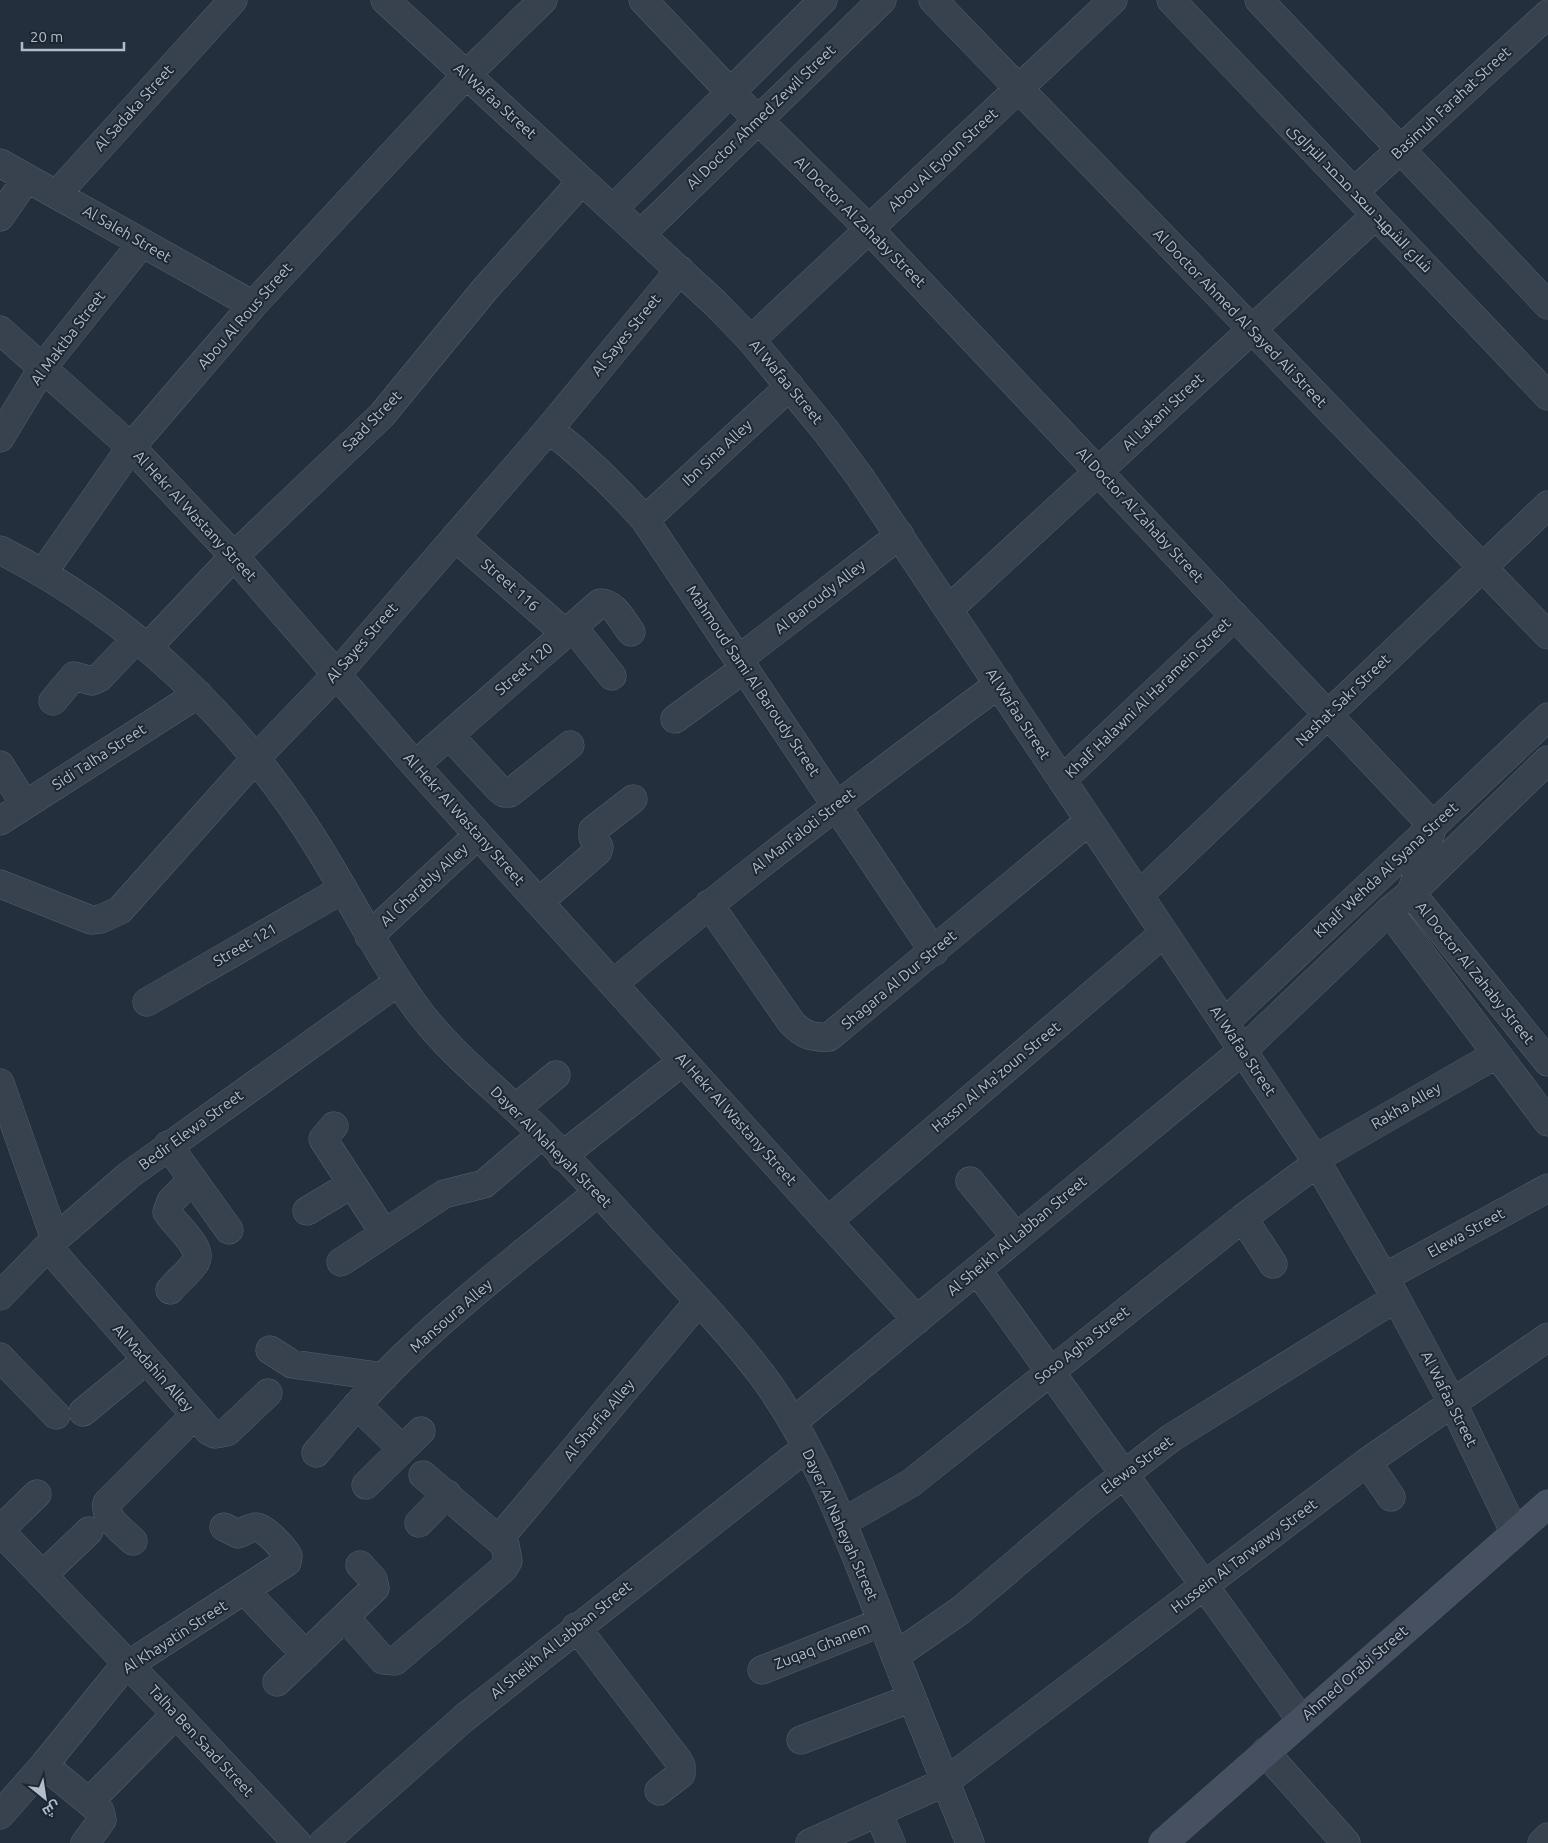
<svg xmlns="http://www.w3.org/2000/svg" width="1548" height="1843" viewBox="0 0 1548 1843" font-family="Ubuntu,Cairo,sans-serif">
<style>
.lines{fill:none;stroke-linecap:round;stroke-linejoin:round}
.street-casing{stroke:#565f6c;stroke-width:29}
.secondary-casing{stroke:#565f6c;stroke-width:29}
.street{stroke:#38414e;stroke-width:28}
.secondary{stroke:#465061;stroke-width:28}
.labels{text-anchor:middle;stroke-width:4;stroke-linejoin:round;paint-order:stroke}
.street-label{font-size:15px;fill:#b4bcc9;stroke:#1d2633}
</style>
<rect width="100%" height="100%" fill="#242f3e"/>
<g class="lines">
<defs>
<path id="street" d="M 385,0 L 715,303 L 751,340 L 826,431 L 860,477 L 1315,1159 L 1396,1298 L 1452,1402 L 1515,1533
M 643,0 L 731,93 L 869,229 L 1433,826 L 1411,893 L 1548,1062
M 933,0 L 1548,635
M 1171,0 L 1548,396
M 1259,0 L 1548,305
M 0,163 L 253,305
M 1354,192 L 1548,14
M 57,194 L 233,0
M 613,209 L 823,0
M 0,217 L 27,178
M 641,234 L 882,0
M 0,330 L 131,447 L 234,556 L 415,765 L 917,1320
M 751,340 L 1113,0
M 549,429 C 585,457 615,486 645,520 L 934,952
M 0,438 L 43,367 L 142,243
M 645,520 L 790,386
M 455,537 L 565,633
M 0,550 C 131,616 240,721 317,845 C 352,901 381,961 421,1014 C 449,1050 482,1077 515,1108 C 561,1150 604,1198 647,1245 C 686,1287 727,1329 762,1375 C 813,1444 844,1525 875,1604 C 906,1684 938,1764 970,1843
M 43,573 L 131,447 L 253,305 L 466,75 L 543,0
M 949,609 L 1376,215
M 573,627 L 612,676
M 147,648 L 234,556 L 382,415 L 486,288 L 582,181
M 739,659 L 900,535
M 53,701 L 74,676 L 92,681 L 99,678 L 136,639
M 675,719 L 745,668
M 449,735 L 499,789 L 504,793 L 510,793 L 570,745
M 0,765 L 25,805
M 415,765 L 600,603 C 614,602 623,622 631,632
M 1062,780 L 1235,616
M 0,821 L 198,694
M 0,884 L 91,920 L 101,919 L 120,910 L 255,759 L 336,675 L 549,429 L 680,270
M 1139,895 L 1548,505
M 539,902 L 598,851 L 599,847 L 593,837 L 593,830 L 633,799
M 709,904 L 791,1022 C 803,1035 812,1038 829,1037 L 1089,821
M 1389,911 L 1548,1122
M 369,936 L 478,835
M 613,984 C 738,879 868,781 999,684
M 147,1002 L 343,889
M 1224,1023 L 1548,717
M 0,1083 L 55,1239
M 516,1108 L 556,1075
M 334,1126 L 323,1139 L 384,1233
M 168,1145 L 229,1230
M 562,1156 L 683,1061
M 1315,1159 L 1497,1054
M 970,1181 L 1016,1237
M 307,1211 L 352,1184
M 1243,1218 L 1273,1264
M 828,1221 L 1164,933
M 48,1247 L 209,1431 L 215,1434 L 227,1432 L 268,1393
M 341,1262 L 444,1194 L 484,1184 L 541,1135
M 977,1270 L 1301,1720
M 1385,1277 L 1548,1188
M 170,1290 C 177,1281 191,1271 196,1261 C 203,1247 174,1224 167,1212 L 171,1201 L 192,1180
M 0,1296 L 55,1239 L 129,1175 L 398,982
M 270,1350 L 292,1364 L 384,1377
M 0,1357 L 56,1415
M 357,1405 L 402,1449
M 83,1412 L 145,1361
M 793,1422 L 1242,1051 L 1389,911 L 1411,893 L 1548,760
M 316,1453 C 344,1420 372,1387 403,1357 C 464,1298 533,1246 598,1192
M 1367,1462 L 1391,1497
M 366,1485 L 421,1431
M 843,1522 L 911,1483 L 1243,1218 L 1317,1163
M 419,1523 L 447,1494
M 0,1530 L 37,1494
M 0,1531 L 176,1714 L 297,1843
M 499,1539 L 699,1301
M 133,1541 C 122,1530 104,1519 107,1503 L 195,1415
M 43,1575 L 89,1531
M 245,1591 L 306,1655
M 345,1617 L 383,1660 L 395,1661 L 504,1568 L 508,1561 L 505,1545 L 423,1475
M 576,1627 L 678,1760 L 681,1766 L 681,1774 L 659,1791
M 895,1656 L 961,1610 L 1086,1504 L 1171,1438 L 1396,1298
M 762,1670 L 882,1622
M 277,1682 L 375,1588 L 373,1579 L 360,1565
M 801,1740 L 912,1698
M 1265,1752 L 1346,1843
M 44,1765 L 100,1811 L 102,1820 L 85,1843
M 89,1802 L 176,1714
M 878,1812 L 891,1843
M 0,1815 L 44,1765 L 117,1675 L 142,1656 L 287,1562 L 288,1556 C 284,1549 265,1527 256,1527 C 250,1527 244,1532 238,1534 L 224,1527
M 323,1843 L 464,1718 L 807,1447
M 810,1843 L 945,1782 L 1367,1462 L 1548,1337
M 1542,1843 L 1548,1837"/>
<path id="secondary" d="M 1163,1843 L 1548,1504"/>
</defs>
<use href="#street" class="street-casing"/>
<use href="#secondary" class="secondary-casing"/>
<use href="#street" class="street"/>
<use href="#secondary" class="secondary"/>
</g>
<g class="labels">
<g class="street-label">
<text transform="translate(495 101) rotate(42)" y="5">Al Wafaa Street</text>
<text transform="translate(1451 103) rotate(-43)" y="5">Basimuh Farahat Street</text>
<text transform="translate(134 108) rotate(-48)" y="5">Al Sadaka Street</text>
<text transform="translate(761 117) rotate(-44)" y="5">Al Doctor Ahmed Zewil Street</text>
<text transform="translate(943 160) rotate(-43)" y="5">Abou Al Eyoun Street</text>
<text transform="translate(1360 198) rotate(46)" y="5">شارع الشهيد سعد محمد النبراوى</text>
<text transform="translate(860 222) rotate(45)" y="5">Al Doctor Al Zahaby Street</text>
<text transform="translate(127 234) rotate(30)" y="5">Al Saleh Street</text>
<text transform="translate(245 316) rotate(-49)" y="5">Abou Al Rous Street</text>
<text transform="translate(1240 318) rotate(46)" y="5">Al Doctor Ahmed Al Sayed Ali Street</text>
<text transform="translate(626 335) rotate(-51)" y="5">Al Sayes Street</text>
<text transform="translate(68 338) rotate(-53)" y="5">Al Maktba Street</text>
<text transform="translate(786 382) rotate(50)" y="5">Al Wafaa Street</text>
<text transform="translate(1163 412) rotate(-43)" y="5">Al Lakani Street</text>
<text transform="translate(372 421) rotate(-46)" y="5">Saad Street</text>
<text transform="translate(717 453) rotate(-43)" y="5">Ibn Sina Alley</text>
<text transform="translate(1140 515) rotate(47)" y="5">Al Doctor Al Zahaby Street</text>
<text transform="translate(195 516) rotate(47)" y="5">Al Hekr Al Wastany Street</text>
<text transform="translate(510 585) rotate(41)" y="5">Street 116</text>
<text transform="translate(820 597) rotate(-38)" y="5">Al Baroudy Alley</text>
<text transform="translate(362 643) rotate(-49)" y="5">Al Sayes Street</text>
<text transform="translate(524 669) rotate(-41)" y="5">Street 120</text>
<text transform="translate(753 681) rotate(56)" y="5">Mahmoud Sami Al Baroudy Street</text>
<text transform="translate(1148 698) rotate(-44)" y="5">Khalf Halawni Al Haramein Street</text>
<text transform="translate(1343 700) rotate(-44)" y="5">Nashat Sakr Street</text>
<text transform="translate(1018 714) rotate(57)" y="5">Al Wafaa Street</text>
<text transform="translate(99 757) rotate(-33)" y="5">Sidi Talha Street</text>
<text transform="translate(464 819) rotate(48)" y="5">Al Hekr Al Wastany Street</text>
<text transform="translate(803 831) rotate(-38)" y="5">Al Manfaloti Street</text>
<text transform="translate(1386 870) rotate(-43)" y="5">Khalf Wehda Al Syana Street</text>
<text transform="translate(424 885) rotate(-43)" y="5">Al Gharably Alley</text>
<text transform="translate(245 945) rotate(-30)" y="5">Street 121</text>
<text transform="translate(1475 973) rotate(51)" y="5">Al Doctor Al Zahaby Street</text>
<text transform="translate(899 980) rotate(-40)" y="5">Shagara Al Dur Street</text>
<text transform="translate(1243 1051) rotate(56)" y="5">Al Wafaa Street</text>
<text transform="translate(996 1077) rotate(-40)" y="5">Hassn Al Ma'zoun Street</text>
<text transform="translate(1406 1106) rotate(-30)" y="5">Rakha Alley</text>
<text transform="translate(736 1119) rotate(48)" y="5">Al Hekr Al Wastany Street</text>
<text transform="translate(191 1130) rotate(-36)" y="5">Bedir Elewa Street</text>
<text transform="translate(551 1147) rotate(45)" y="5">Dayer Al Naheyah Street</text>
<text transform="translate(1466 1233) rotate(-29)" y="5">Elewa Street</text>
<text transform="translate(1017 1236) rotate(-40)" y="5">Al Sheikh Al Labban Street</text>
<text transform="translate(451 1316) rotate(-41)" y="5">Mansoura Alley</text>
<text transform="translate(1082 1345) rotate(-38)" y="5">Soso Agha Street</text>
<text transform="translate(153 1368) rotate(48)" y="5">Al Madahin Alley</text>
<text transform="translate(1449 1399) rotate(63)" y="5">Al Wafaa Street</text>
<text transform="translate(599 1420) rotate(-50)" y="5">Al Sharfia Alley</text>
<text transform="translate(1137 1465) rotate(-37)" y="5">Elewa Street</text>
<text transform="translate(840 1525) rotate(66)" y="5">Dayer Al Naheyah Street</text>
<text transform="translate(1244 1556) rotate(-37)" y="5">Hussein Al Tarwawy Street</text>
<text transform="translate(175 1637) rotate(-33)" y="5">Al Khayatin Street</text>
<text transform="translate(561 1640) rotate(-39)" y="5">Al Sheikh Al Labban Street</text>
<text transform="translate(822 1646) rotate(-22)" y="5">Zuqaq Ghanem</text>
<text transform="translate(1355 1673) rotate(-41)" y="5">Ahmed Orabi Street</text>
<text transform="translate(201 1741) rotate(47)" y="5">Talha Ben Saad Street</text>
</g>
</g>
<g transform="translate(45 1798) rotate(150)" stroke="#1d2633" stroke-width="4" paint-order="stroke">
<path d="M0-4L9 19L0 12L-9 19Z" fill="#b4bcc9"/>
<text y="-8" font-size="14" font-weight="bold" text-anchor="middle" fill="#b4bcc9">ش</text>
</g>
<path d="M22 42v8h102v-8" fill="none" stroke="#b4bcc9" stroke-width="2.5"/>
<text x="30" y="42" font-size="15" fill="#b4bcc9" stroke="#1d2633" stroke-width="4" paint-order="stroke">20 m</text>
</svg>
